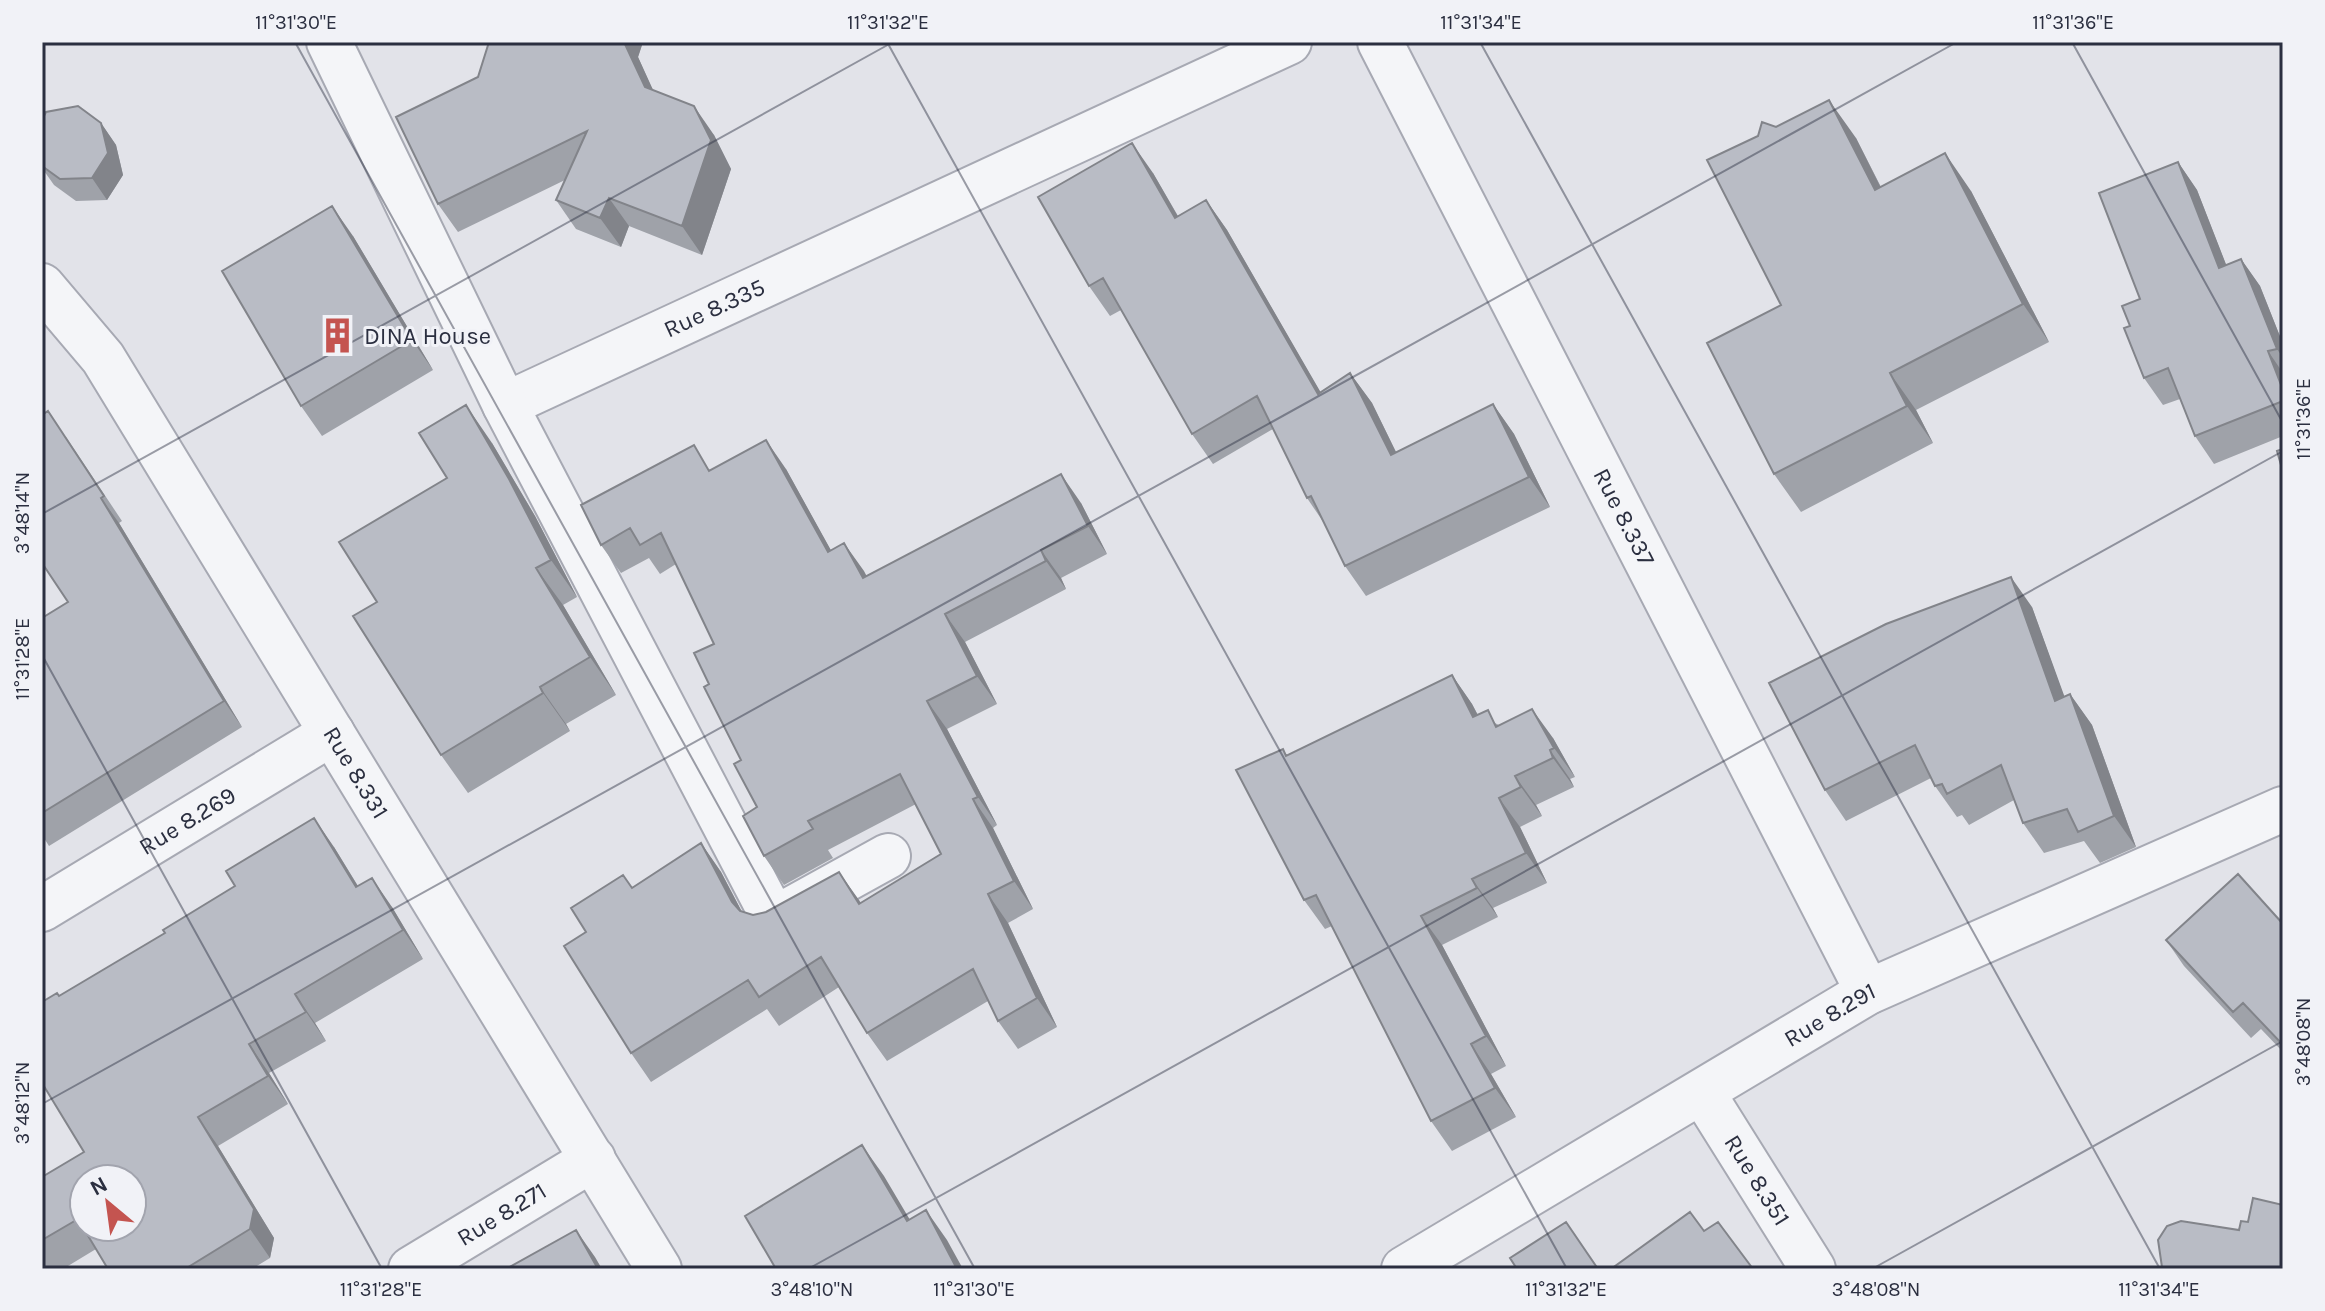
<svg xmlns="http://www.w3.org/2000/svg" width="2325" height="1311" viewBox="0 0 2325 1311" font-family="Karla,sans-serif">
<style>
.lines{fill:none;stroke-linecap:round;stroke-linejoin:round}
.minor-casing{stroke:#a7a9b3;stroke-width:48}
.minor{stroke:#f4f5f8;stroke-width:44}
.wall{fill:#9fa2a9}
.shaded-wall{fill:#82848a}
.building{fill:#b9bcc5;stroke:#82848a;stroke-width:2;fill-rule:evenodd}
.ticks{fill:none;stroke:#2b2f40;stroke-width:2;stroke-opacity:0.45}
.labels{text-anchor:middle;stroke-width:6;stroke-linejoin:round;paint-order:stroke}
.street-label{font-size:24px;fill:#2b2f40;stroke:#f1f2f7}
.poi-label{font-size:24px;fill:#2b2f40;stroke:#f1f2f7;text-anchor:start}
.neatline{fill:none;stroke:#2b2f40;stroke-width:3}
.ticks-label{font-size:20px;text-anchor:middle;fill:#2b2f40}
</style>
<rect width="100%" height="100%" fill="#e2e3e9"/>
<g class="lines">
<defs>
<g id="minor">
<path id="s1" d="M 329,42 L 505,405 L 1289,42"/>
<path id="s2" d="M 1380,42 L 1868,992"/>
<path id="s3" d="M 42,286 L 103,358 L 659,1269"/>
<path d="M 505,405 L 774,919 L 888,856"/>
<path id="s4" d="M 42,909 L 332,733"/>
<path id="s5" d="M 1702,1092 L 1813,1269"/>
<path id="s6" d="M 411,1269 L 593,1159"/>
<path id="s7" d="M 1404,1269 L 1868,992 L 2283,809"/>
</g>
</defs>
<use href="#minor" class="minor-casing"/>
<use href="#minor" class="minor"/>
</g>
<path class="wall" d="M 489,42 L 643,42 L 638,57 L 653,91 L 714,135 L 731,169 L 702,255 L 629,226 L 621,247 L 576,229 L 556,200 L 565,180 L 458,232 L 438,204 Z
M 42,120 L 101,123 L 116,145 L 123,175 L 107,200 L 76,201 L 54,185 L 42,168 Z
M 1776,127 L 1856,138 L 1881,187 L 1971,191 L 2049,342 L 1916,410 L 1933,443 L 1801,512 L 1774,474 L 1781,305 Z
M 2178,162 L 2197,190 L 2226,265 L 2241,259 L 2260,286 L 2283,344 L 2283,436 L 2214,464 L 2195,436 L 2180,399 L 2163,405 L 2144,378 L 2130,326 L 2140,299 Z
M 1153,173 L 1178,216 L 1206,200 L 1227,230 L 1320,392 L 1350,373 L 1372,403 L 1396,452 L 1493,404 L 1514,434 L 1550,507 L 1366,596 L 1345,566 L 1324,523 L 1307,498 L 1273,429 L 1213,464 L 1192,434 L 1121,310 L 1110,316 L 1089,286 Z
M 353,236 L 433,370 L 322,436 L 301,406 Z
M 66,437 L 122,521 L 119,523 L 242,727 L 49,846 L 42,835 L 42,618 L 68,602 Z
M 492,443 L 535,516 L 577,597 L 563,605 L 616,695 L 566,724 L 570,731 L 468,793 L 441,755 L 377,602 L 447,478 Z
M 786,469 L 831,551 L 844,543 L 866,576 L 1081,503 L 1107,554 L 1061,578 L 1066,589 L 965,642 L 997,704 L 947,729 L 997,825 L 993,828 L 1033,909 L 1008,923 L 1057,1027 L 1018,1049 L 998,1021 L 988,1001 L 887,1061 L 867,1033 L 839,987 L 779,1026 L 767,1009 L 651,1082 L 631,1053 L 586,932 L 623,875 L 632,888 L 701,843 L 721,872 L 742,912 L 753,915 L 861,903 L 941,854 L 916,804 L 828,850 L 833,858 L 784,885 L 764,856 L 757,807 L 741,760 L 709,684 L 714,644 L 676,564 L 660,574 L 649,558 L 621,573 L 601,545 L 711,470 Z
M 2032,607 L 2064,697 L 2070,694 L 2092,725 L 2136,847 L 2100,863 L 2084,841 L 2044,853 L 2023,823 L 2014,800 L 1969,825 L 1962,815 L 1957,817 L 1935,786 L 1931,778 L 1846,821 L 1825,790 Z
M 1452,675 L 1472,704 L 1478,715 L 1499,725 L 1553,738 L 1575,777 L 1570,779 L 1574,787 L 1536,805 L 1542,816 L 1520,827 L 1547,883 L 1493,908 L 1498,917 L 1442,945 L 1506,1066 L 1491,1074 L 1516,1117 L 1452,1151 L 1431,1121 L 1332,926 L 1325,929 L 1304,900 L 1283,749 L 1287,756 Z
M 334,847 L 358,886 L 392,907 L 423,959 L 315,1023 L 326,1041 L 269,1073 L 288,1104 L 218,1146 L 274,1238 L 270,1258 L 252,1269 L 108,1269 L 96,1249 L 63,1269 L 42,1269 L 42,1177 L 84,1152 L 59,996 L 165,933 L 235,886 Z
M 2283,924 L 2283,1052 L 2261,1029 L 2251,1038 L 2184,966 L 2166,940 Z"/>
<path class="shaded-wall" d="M 624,42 L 643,42 L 638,57 L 665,116 L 645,87 Z
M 1829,100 L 1856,138 L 1901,228 L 1875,190 Z
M 694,106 L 714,135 L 731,169 L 702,255 L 682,226 Z
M 101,123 L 116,145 L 123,175 L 107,200 L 92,178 Z
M 1132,143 L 1153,173 L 1196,248 L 1175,218 Z
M 1945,153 L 1971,191 L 2049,342 L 2023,304 Z
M 2178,162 L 2197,190 L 2238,295 L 2219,268 Z
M 609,198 L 629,226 L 621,247 L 600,218 Z
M 1206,200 L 1227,230 L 1339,424 L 1318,394 Z
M 332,206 L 353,236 L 433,370 L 412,340 Z
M 2241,259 L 2260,286 L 2283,344 L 2283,358 L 2277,349 Z
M 2268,351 L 2283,373 L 2283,390 Z
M 1350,373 L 1372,403 L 1412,485 L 1391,455 Z
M 1890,373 L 1916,410 L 1933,443 L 1907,406 Z
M 1493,404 L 1514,434 L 1550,507 L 1529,477 Z
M 466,405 L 492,443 L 535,516 L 577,597 L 551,560 Z
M 766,440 L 786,469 L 848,581 L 828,552 Z
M 1061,474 L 1081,503 L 1107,554 L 1088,526 Z
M 101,498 L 119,523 L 242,727 L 224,701 Z
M 844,543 L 864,571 L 882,606 L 863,578 Z
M 1041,550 L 1061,578 L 1066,589 L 1046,561 Z
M 536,568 L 563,605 L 616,695 L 590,657 Z
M 2011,577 L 2032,607 L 2077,731 L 2055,701 Z
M 945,614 L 965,642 L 997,704 L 977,676 Z
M 1452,675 L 1472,704 L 1494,747 L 1473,717 Z
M 540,687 L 566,724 L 570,731 L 543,693 Z
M 2070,694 L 2092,725 L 2136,847 L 2114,816 Z
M 927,701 L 947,729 L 997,825 L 978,797 Z
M 1532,709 L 1553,738 L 1575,777 L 1554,748 Z
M 1550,750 L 1570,779 L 1574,787 L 1553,758 Z
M 1515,776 L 1536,805 L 1542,816 L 1521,787 Z
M 1499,798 L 1520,827 L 1547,883 L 1526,853 Z
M 973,799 L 993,828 L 1033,909 L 1014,881 Z
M 314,818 L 334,847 L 376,916 L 356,887 Z
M 701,843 L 721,872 L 752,931 L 732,902 Z
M 839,872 L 859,900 L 879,932 L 859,904 Z
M 372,878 L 392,907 L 423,959 L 403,930 Z
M 1472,879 L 1493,908 L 1498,917 L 1477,888 Z
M 988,894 L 1008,923 L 1057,1027 L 1037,998 Z
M 1421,916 L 1442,945 L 1506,1066 L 1486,1036 Z
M 295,994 L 315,1023 L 326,1041 L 306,1012 Z
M 249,1044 L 269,1073 L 288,1104 L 268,1076 Z
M 1471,1044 L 1491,1074 L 1516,1117 L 1495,1088 Z
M 198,1117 L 218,1146 L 274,1238 L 270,1258 L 250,1229 Z
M 862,1145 L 884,1176 L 929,1252 L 907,1221 Z
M 926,1210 L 947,1240 L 963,1269 L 957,1269 Z
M 576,1230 L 595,1257 L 602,1269 L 598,1269 Z"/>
<path class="building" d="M 489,42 L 624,42 L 645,87 L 694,106 L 711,140 L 682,226 L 609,198 L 600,218 L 556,200 L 587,131 L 438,204 L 396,117 L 478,77 Z
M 1829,100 L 1875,190 L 1945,153 L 2023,304 L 1890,373 L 1907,406 L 1774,474 L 1707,343 L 1781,305 L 1707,160 L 1758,136 L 1762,122 L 1776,127 Z
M 78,106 L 101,123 L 108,153 L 92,178 L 60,179 L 42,166 L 42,120 L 46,112 Z
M 1132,143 L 1175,218 L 1206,200 L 1318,394 L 1350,373 L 1391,455 L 1493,404 L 1529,477 L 1345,566 L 1311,496 L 1307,498 L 1257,396 L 1192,434 L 1103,278 L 1089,286 L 1038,197 Z
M 2178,162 L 2219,268 L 2241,259 L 2277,349 L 2268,351 L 2283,390 L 2283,401 L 2195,436 L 2168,368 L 2144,378 L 2124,328 L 2130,326 L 2122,306 L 2140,299 L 2099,193 Z
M 332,206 L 412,340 L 301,406 L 222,271 Z
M 466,405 L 509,479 L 551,560 L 536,568 L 590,657 L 540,687 L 543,693 L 441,755 L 353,616 L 377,602 L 339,542 L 447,478 L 419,433 Z
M 48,411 L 104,496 L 101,498 L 224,701 L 42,813 L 42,618 L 68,602 L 42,563 L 42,415 Z
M 766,440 L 828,552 L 844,543 L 863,578 L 1061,474 L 1088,526 L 1041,550 L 1046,561 L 945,614 L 977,676 L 927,701 L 978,797 L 973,799 L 1014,881 L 988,894 L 1037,998 L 998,1021 L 973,969 L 867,1033 L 821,957 L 759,997 L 748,980 L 631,1053 L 564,946 L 586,932 L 571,908 L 623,875 L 632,888 L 701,843 L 732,902 L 740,911 L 753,915 L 766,912 L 839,872 L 859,904 L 941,854 L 900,774 L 808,821 L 813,829 L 764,856 L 743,816 L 757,807 L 734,764 L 741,760 L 704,687 L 709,684 L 694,653 L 714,644 L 661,533 L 640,545 L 630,528 L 601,545 L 581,505 L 694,445 L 709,471 Z
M 2283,449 L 2283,472 L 2277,451 Z
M 2011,577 L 2055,701 L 2070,694 L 2114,816 L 2078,832 L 2067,809 L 2023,823 L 2001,765 L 1947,794 L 1942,784 L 1935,786 L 1915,745 L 1825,790 L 1769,683 L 1886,624 Z
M 1452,675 L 1473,717 L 1488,710 L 1496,727 L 1532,709 L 1554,748 L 1550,750 L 1553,758 L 1515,776 L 1521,787 L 1499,798 L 1526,853 L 1472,879 L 1477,888 L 1421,916 L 1486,1036 L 1471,1044 L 1495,1088 L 1431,1121 L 1316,895 L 1304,900 L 1236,770 L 1283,749 L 1286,756 Z
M 314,818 L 356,887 L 372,878 L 403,930 L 295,994 L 306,1012 L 249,1044 L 268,1076 L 198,1117 L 254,1209 L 250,1229 L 185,1269 L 108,1269 L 78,1219 L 42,1240 L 42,1177 L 84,1152 L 42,1083 L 42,1002 L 57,993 L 59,996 L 165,933 L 163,930 L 235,886 L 226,871 ZM 84,1179 L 132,1179 L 132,1227 L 84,1227 Z
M 2238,874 L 2283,924 L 2283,1045 L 2243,1003 L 2233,1012 L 2166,940 Z
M 862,1145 L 907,1221 L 926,1210 L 957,1269 L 776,1269 L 745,1216 Z
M 2253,1198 L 2283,1205 L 2283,1269 L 2156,1269 L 2162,1267 L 2158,1240 L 2167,1226 L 2181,1221 L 2239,1230 L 2241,1221 L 2248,1222 Z
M 1690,1212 L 1704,1231 L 1718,1222 L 1753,1269 L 1611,1269 Z
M 1566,1222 L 1598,1269 L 1517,1269 L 1510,1258 Z
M 576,1230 L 598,1269 L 506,1269 Z"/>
<path class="ticks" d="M 295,42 L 975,1269M 887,42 L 1567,1269M 1480,42 L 2160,1269M 2072,42 L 2283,423M 42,514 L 893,42M 42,655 L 382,1269M 42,1104 L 1957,42M 808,1269 L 2283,451M 1872,1269 L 2283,1041"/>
<defs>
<symbol id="building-bare" viewBox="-9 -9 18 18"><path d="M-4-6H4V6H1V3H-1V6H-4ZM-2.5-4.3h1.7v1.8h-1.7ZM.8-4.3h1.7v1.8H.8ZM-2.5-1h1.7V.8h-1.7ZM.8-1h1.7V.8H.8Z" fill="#c45450" stroke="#f1f2f7" stroke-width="2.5" paint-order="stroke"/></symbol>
</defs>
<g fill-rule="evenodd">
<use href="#building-bare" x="312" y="310" width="51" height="51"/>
</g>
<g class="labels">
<g class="street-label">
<text dy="8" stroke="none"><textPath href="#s1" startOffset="634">Rue 8.335</textPath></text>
<text dy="8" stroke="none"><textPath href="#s2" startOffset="534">Rue 8.337</textPath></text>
<text dy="8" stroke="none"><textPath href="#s3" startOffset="580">Rue 8.331</textPath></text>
<text dy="8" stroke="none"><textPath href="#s4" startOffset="170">Rue 8.269</textPath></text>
<text dy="8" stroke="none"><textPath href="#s7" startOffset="496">Rue 8.291</textPath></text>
<text dy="8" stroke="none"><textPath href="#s5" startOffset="104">Rue 8.351</textPath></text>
<text dy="8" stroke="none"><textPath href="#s6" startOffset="106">Rue 8.271</textPath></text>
</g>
<g class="poi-label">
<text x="364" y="344">DINA House</text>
</g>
</g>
<rect width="2325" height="1311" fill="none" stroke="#f1f2f7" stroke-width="88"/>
<g transform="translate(108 1203) rotate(331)"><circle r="38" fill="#f1f2f7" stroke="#a2a4ae" stroke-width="2"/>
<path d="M0-6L14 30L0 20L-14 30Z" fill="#c45450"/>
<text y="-12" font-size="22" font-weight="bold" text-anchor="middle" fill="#2b2f40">N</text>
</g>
<rect x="44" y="44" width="2237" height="1223" class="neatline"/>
<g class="ticks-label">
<text x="296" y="29">11°31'30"E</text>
<text x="888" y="29">11°31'32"E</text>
<text x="1481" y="29">11°31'34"E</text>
<text x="2073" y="29">11°31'36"E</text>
<text transform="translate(2303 419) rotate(-90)" y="7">11°31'36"E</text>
<text transform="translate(22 513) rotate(-90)" y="7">3°48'14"N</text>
<text transform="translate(22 659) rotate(-90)" y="7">11°31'28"E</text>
<text transform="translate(2303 1042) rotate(-90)" y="7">3°48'08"N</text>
<text transform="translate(22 1103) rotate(-90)" y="7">3°48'12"N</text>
<text x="381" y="1296">11°31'28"E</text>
<text x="812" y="1296">3°48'10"N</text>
<text x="974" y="1296">11°31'30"E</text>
<text x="1566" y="1296">11°31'32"E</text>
<text x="1876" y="1296">3°48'08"N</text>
<text x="2159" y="1296">11°31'34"E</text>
</g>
</svg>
